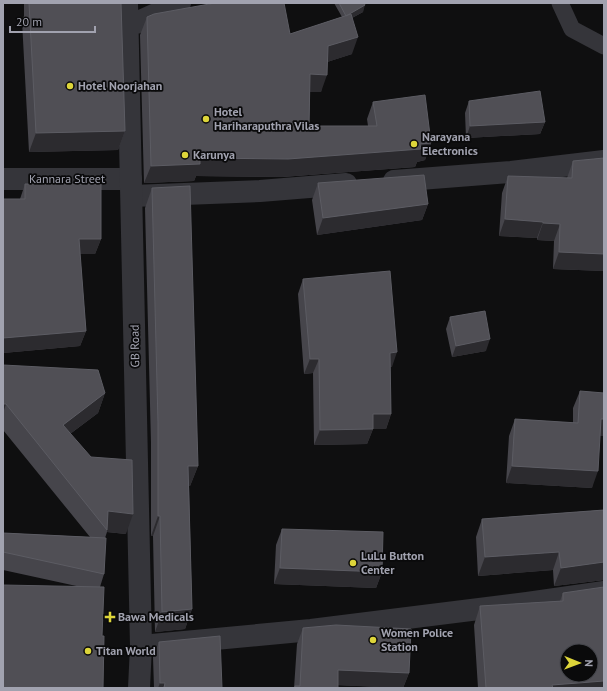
<svg xmlns="http://www.w3.org/2000/svg" width="607" height="691" viewBox="0 0 607 691" font-family="'PT Sans',sans-serif">
<style>
.lines{fill:none;stroke-linecap:round;stroke-linejoin:round}
.service{stroke:#35353a;stroke-width:17}
.minor{stroke:#35353a;stroke-width:22}
.tertiary{stroke:#35353a;stroke-width:22}
.wall{fill:#46454b}
.shaded-wall{fill:#2c2b2f}
.building{fill:#504f55;stroke:#5c5c63;fill-rule:evenodd}
.poi-dot{fill:#ddd53a;stroke:#0a0a0b;stroke-width:1.5}
.labels{text-anchor:middle;stroke-width:3.5;stroke-linejoin:round;paint-order:stroke}
.poi-label{font-size:12px;font-weight:bold;fill:#a1a2af;stroke:#0a0a0b;text-anchor:start}
.street-label{font-size:12px;fill:#a1a2af;stroke:#0a0a0b}
</style>
<rect width="100%" height="100%" fill="#0f0f10"/>
<g class="lines">
<path class="service" d="M 560,3 L 572,29 L 604,46"/>
<path class="minor" d="M 3,179 L 131,179
M 394,181 L 511,172 L 604,161
M 132,196 L 260,191 L 346,184
M 141,646 L 311,630 L 527,603 L 604,592"/>
<path class="tertiary" d="M 127,3 L 141,646 L 139,688
M 127,27 L 180,3"/>
</g>
<path class="wall" d="M 24,3 L 121,3 L 125,131 L 118,150 L 29,152 L 22,21 L 24,16 Z
M 334,3 L 364,3 L 363,12 L 352,18 L 352,54 L 327,62 L 321,92 L 310,92 L 309,126 L 368,126 L 367,119 L 373,102 L 431,143 L 425,160 L 417,162 L 415,167 L 282,177 L 196,176 L 194,181 L 144,183 L 140,35 L 147,17 L 290,34 L 342,17 Z
M 469,101 L 545,122 L 540,134 L 466,138 L 465,113 Z
M 604,158 L 604,271 L 553,269 L 554,241 L 537,240 L 537,238 L 499,236 L 502,193 L 508,176 L 567,178 L 573,161 Z
M 318,183 L 428,204 L 422,220 L 317,235 L 312,200 Z
M 25,184 L 101,239 L 95,254 L 80,254 L 86,331 L 80,346 L 3,353 L 3,199 L 20,199 Z
M 152,188 L 198,466 L 190,486 L 189,486 L 192,609 L 185,629 L 155,632 L 153,536 L 151,536 L 151,443 L 145,208 Z
M 303,279 L 392,367 L 390,367 L 391,414 L 386,429 L 373,429 L 367,444 L 314,445 L 313,373 L 304,374 L 298,294 Z
M 450,317 L 486,351 L 452,357 L 446,329 Z
M 3,365 L 105,393 L 98,413 L 70,434 L 126,534 L 107,532 L 105,538 L 104,574 L 100,587 L 102,636 L 103,688 L 81,587 L 3,570 L 3,533 L 90,537 L 3,430 Z
M 580,391 L 600,436 L 592,488 L 506,483 L 509,436 L 515,419 L 573,423 L 573,408 Z
M 604,510 L 604,580 L 554,586 L 553,570 L 478,576 L 476,537 L 482,519 Z
M 282,529 L 382,572 L 376,588 L 274,584 L 276,545 Z
M 563,593 L 604,688 L 478,688 L 474,625 L 480,606 L 560,601 Z
M 303,628 L 409,673 L 403,688 L 338,685 L 338,688 L 294,688 L 297,644 Z
M 159,642 L 222,688 L 154,688 L 153,657 Z"/>
<path class="shaded-wall" d="M 365,5 L 363,12 L 344,22 L 346,16 Z
M 358,37 L 352,54 L 321,64 L 328,46 Z
M 310,74 L 327,75 L 321,92 L 304,92 Z
M 545,122 L 540,134 L 466,138 L 470,126 Z
M 125,131 L 118,150 L 29,152 L 36,133 Z
M 431,143 L 425,160 L 417,162 L 415,167 L 282,177 L 196,176 L 194,181 L 144,183 L 151,166 L 200,158 L 420,144 Z
M 428,204 L 422,220 L 317,235 L 323,218 Z
M 505,219 L 543,222 L 537,238 L 499,236 Z
M 543,223 L 560,224 L 554,241 L 537,240 Z
M 79,239 L 101,239 L 95,254 L 74,254 Z
M 559,252 L 604,254 L 604,271 L 553,269 Z
M 86,331 L 80,346 L 3,353 L 3,338 Z
M 490,339 L 486,351 L 452,357 L 456,346 Z
M 397,352 L 392,367 L 384,367 L 390,353 Z
M 310,359 L 319,359 L 313,373 L 304,374 Z
M 105,393 L 98,413 L 55,445 L 63,425 Z
M 3,404 L 6,404 L 3,413 Z
M 373,414 L 391,414 L 386,429 L 367,429 Z
M 601,419 L 604,419 L 604,436 L 595,436 Z
M 373,429 L 367,444 L 314,445 L 320,430 Z
M 188,466 L 198,466 L 190,486 L 181,486 Z
M 512,466 L 598,471 L 592,488 L 506,483 Z
M 108,511 L 133,514 L 126,534 L 107,532 L 107,530 Z
M 158,516 L 160,516 L 153,536 L 151,536 Z
M 559,552 L 553,570 L 478,576 L 485,557 Z
M 604,562 L 604,580 L 554,586 L 561,568 Z
M 280,568 L 382,572 L 376,588 L 274,584 Z
M 192,609 L 185,629 L 155,632 L 162,612 Z
M 338,670 L 409,673 L 403,688 L 333,685 Z
M 604,681 L 604,688 L 551,688 L 552,685 Z
M 160,683 L 165,683 L 163,688 L 158,688 Z"/>
<path class="building" d="M 29,3 L 121,3 L 125,131 L 36,133 Z
M 215,3 L 284,3 L 290,34 L 351,14 L 358,37 L 328,46 L 327,75 L 310,74 L 309,126 L 377,126 L 373,102 L 425,95 L 431,143 L 420,144 L 421,149 L 288,159 L 200,158 L 200,164 L 151,166 L 147,17 L 154,14 Z
M 339,3 L 364,3 L 365,5 L 346,16 Z
M 540,91 L 545,122 L 470,126 L 469,101 Z
M 604,158 L 604,254 L 559,252 L 560,224 L 543,223 L 543,222 L 505,219 L 508,176 L 572,178 L 573,161 Z
M 424,175 L 428,204 L 323,218 L 318,183 Z
M 25,184 L 101,184 L 101,239 L 79,239 L 86,331 L 3,338 L 3,199 L 25,199 Z
M 190,186 L 198,466 L 188,466 L 192,609 L 162,612 L 160,516 L 158,516 L 158,423 L 152,188 Z
M 390,271 L 397,352 L 390,353 L 391,414 L 373,414 L 373,429 L 320,430 L 319,359 L 310,359 L 303,279 Z
M 485,311 L 490,339 L 456,346 L 450,317 Z
M 3,365 L 98,370 L 105,393 L 63,425 L 91,457 L 132,460 L 133,514 L 108,511 L 107,530 L 6,404 L 3,404 Z
M 580,391 L 604,393 L 604,419 L 601,419 L 598,471 L 512,466 L 515,419 L 578,423 Z
M 604,510 L 604,562 L 561,568 L 559,552 L 485,557 L 482,519 Z
M 282,529 L 383,532 L 382,572 L 280,568 Z
M 3,533 L 106,538 L 104,574 L 3,552 Z
M 3,585 L 104,587 L 102,636 L 104,636 L 103,688 L 3,688 Z
M 604,587 L 604,681 L 552,685 L 553,688 L 486,688 L 480,606 L 563,601 L 563,593 ZM 567,651 L 591,651 L 591,675 L 567,675 Z
M 336,625 L 411,629 L 409,673 L 338,670 L 338,688 L 295,688 L 295,686 L 300,686 L 303,628 Z
M 220,636 L 222,688 L 164,688 L 165,683 L 160,683 L 159,642 Z"/>
<g class="poi-dot">
<circle cx="70" cy="86" r="4"/>
<circle cx="206" cy="119" r="4"/>
<circle cx="414" cy="144" r="4"/>
<circle cx="185" cy="155" r="4"/>
<circle cx="353" cy="563" r="4"/>
<path d="M108 611h4v4h4v4h-4v4h-4v-4h-4v-4h4z"/>
<circle cx="373" cy="640" r="4"/>
<circle cx="88" cy="651" r="4"/>
</g>
<g class="labels">
<g class="poi-label">
<text x="78" y="90">Hotel Noorjahan</text>
<text x="214" y="116">Hotel<tspan x="214" dy="14">Hariharaputhra Vilas</tspan></text>
<text x="422" y="141">Narayana<tspan x="422" dy="14">Electronics</tspan></text>
<text x="193" y="159">Karunya</text>
<text x="361" y="560">LuLu Button<tspan x="361" dy="14">Center</tspan></text>
<text x="118" y="621">Bawa Medicals</text>
<text x="381" y="637">Women Police<tspan x="381" dy="14">Station</tspan></text>
<text x="96" y="655">Titan World</text>
</g>
<g class="street-label">
<text x="67" y="183">Kannara Street</text>
<text transform="translate(135 346) rotate(-91)" y="4">GB Road</text>
</g>
</g>
<rect width="607" height="691" fill="none" stroke="#a1a2af" stroke-width="8"/>
<g transform="translate(579 663) rotate(91)"><circle r="19" fill="#0a0a0b" stroke="#46474d"/>
<path d="M0-3L7 15L0 10L-7 15Z" fill="#ddd53a"/>
<text y="-6" font-size="11" font-weight="bold" text-anchor="middle" fill="#a1a2af">N</text>
</g>
<path d="M10 26v6h85v-6" fill="none" stroke="#a1a2af" stroke-width="2"/>
<text x="16" y="26" font-size="12" fill="#a1a2af" stroke="#0a0a0b" stroke-width="3" paint-order="stroke">20 m</text>
</svg>
